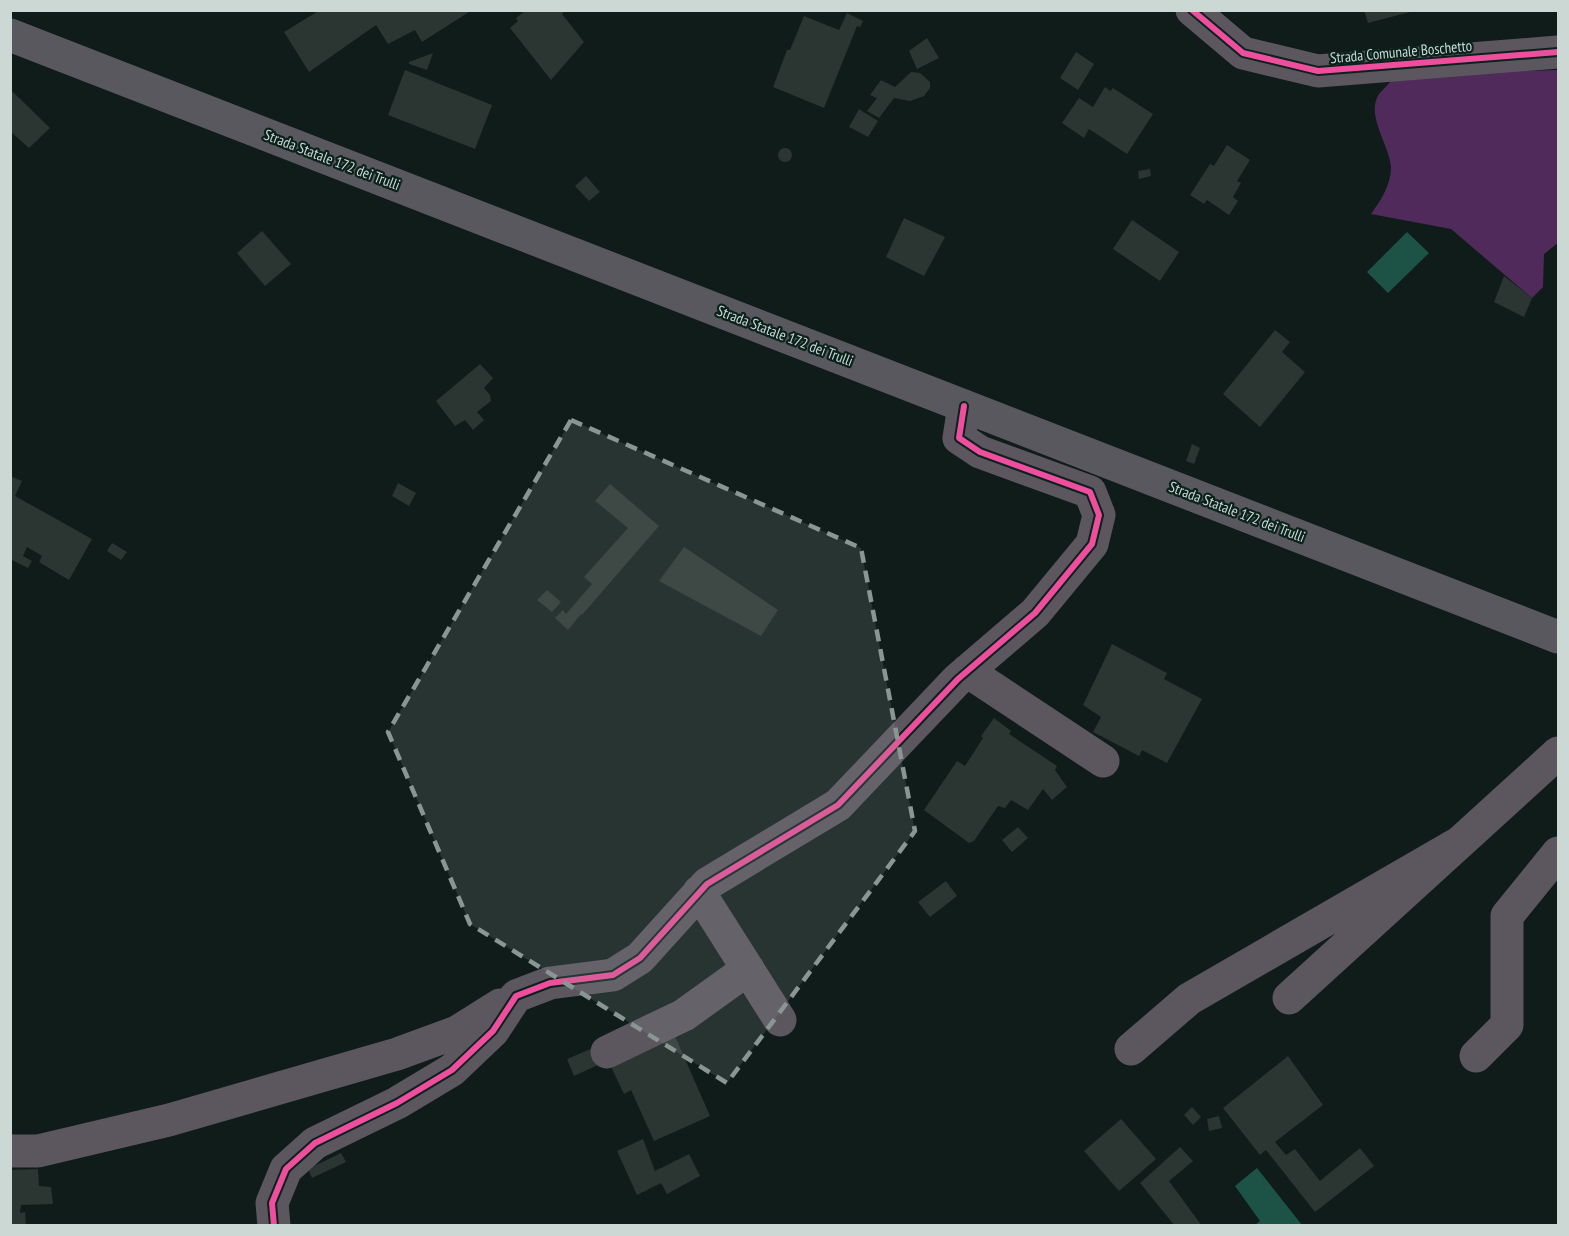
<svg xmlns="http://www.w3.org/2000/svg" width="1569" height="1236" viewBox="0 0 1569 1236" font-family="'PT Sans Narrow',sans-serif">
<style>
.green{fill:#502a5b}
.water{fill:#1d5346}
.building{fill:#2b3532}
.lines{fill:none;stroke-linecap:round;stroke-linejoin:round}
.minor{stroke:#5c575f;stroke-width:33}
.major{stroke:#5a585f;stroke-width:33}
.cycleway-casing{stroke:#0b211b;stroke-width:10}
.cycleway{stroke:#ef4d9e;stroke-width:6}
.marked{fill:#8a9693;fill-opacity:0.2;stroke:#8a9693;stroke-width:4.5;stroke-dasharray:12 8;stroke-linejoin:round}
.labels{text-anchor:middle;stroke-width:4.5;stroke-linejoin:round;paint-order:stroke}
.street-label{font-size:15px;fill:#cbd8d4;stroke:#0b211b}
</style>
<rect width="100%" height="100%" fill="#101c19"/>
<path class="green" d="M 1558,70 L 1558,243 L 1544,254 L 1543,287 L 1532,298 L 1451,229 L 1371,214 C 1381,200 1391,185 1391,167 C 1390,146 1365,115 1379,94 C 1383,89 1388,85 1392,80 L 1483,72 Z"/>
<path class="water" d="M 1407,232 L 1429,253 L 1388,293 L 1367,272 Z
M 1257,1168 L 1302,1225 L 1255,1225 L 1260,1221 L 1235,1186 Z"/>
<path class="building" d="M 320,10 L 472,10 L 422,42 L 415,30 L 388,44 L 376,25 L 309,72 L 284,32 Z
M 526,10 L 566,10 L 562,14 L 584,42 L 551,80 L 510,28 L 518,21 L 516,18 Z
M 1364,10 L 1414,10 L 1414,11 L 1368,23 Z
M 847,13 L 863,21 L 860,27 L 857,26 L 824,108 L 773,87 L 787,50 L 790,50 L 804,16 L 839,30 Z
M 927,38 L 939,58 L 917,69 L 909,51 Z
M 1076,52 L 1094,64 L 1078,90 L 1060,78 Z
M 433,53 L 427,70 L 409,64 L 409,62 Z
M 405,70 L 492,105 L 475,149 L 388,115 Z
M 911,72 L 920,73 L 930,82 L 930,88 L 924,96 L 910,101 L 894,98 L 879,118 L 867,111 L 877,98 L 870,95 L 881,80 L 895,87 Z
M 1105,87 L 1110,91 L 1113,88 L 1153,114 L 1127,154 L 1089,129 L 1084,138 L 1062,123 L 1079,98 L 1093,107 Z
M 13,92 L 50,128 L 29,148 L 10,131 L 10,94 Z
M 859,109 L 878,121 L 868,137 L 849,127 Z
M 1227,145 L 1250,160 L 1237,181 L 1241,183 L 1233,197 L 1238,201 L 1229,215 L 1207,200 L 1204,204 L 1190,195 L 1210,164 L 1214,166 Z
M778 155a7 7 0 1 1 14 0a7 7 0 1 1-14 0Z
M 1150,169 L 1151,176 L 1139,179 L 1138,171 Z
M 586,176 L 600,192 L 589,201 L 575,186 Z
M 904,218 L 945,237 L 924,276 L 886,257 Z
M 1132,220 L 1179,252 L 1160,281 L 1113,249 Z
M 262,231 L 291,264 L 265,286 L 237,253 Z
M 1504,276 L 1532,298 L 1524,317 L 1494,302 Z
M 1275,330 L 1290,342 L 1282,352 L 1305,372 L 1260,427 L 1223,394 Z
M 480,364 L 493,378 L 484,388 L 490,395 L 491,401 L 477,412 L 484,420 L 473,430 L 465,420 L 455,426 L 436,401 Z
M 1192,444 L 1200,448 L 1194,464 L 1186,461 Z
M 10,476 L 22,481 L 15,496 L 92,539 L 69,580 L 39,562 L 42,556 L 27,547 L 23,556 L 32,561 L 28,568 L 10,559 Z
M 398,483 L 416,493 L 409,506 L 392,496 Z
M 610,484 L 659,526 L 582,615 L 581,614 L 568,630 L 555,618 L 563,610 L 566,614 L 592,584 L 584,577 L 628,528 L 595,501 Z
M 112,543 L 127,552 L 121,560 L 107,551 Z
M 684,547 L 778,610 L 761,636 L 659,581 Z
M 547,590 L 561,602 L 552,612 L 537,600 Z
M 1112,644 L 1167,673 L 1164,679 L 1202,699 L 1167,763 L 1142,750 L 1139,756 L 1093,732 L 1101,717 L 1083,705 Z
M 994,718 L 1011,731 L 1009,734 L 1057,766 L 1055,770 L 1067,787 L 1052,800 L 1043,789 L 1028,810 L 1011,800 L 1005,808 L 998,806 L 974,841 L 969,843 L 924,810 L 957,761 L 965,766 L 983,738 L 981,736 Z
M 1018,827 L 1028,838 L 1012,852 L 1002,840 Z
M 946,881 L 957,896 L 930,917 L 918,902 Z
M 675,1036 L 710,1116 L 654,1141 L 631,1090 L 624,1094 L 611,1067 Z
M 593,1048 L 600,1064 L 574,1076 L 567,1059 Z
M 1288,1056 L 1323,1105 L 1275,1142 L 1286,1155 L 1295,1149 L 1320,1181 L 1360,1148 L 1374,1166 L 1315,1212 L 1266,1150 L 1260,1155 L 1223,1108 Z
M 1192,1107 L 1201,1117 L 1193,1125 L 1184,1115 Z
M 1219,1116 L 1222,1128 L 1209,1131 L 1207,1119 Z
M 1121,1119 L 1156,1159 L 1119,1191 L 1084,1151 Z
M 643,1139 L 655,1171 L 689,1154 L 700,1176 L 667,1194 L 661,1183 L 637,1195 L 617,1151 Z
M 1180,1147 L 1193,1161 L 1169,1181 L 1202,1226 L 1175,1226 L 1140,1183 Z
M 341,1153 L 346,1162 L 312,1178 L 308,1169 Z
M 38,1169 L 39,1186 L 51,1187 L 53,1204 L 21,1205 L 20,1213 L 25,1212 L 26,1226 L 10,1226 L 10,1170 Z"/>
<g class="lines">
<path class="minor" d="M 1192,10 L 1243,53 L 1318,71 L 1558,52
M 967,671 L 1103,761
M 699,892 L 780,1020
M 1289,998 L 1558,753
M 1131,1049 L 1189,999 L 1457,844
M 607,1052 L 684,1015 L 748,969
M 1476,1056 L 1507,1025 L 1507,916 L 1558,853
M 10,1151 L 38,1151 L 169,1120 L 397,1054 L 457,1032 L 500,1005
M 274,1226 L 272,1203 L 286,1169 L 315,1143 L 397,1103 L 452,1070 L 493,1031 L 516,996 L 550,983 L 613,975 L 640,958 L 707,884 L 838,805 L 958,679 L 1035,613 L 1092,544 L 1099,515 L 1090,492 L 980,452 L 959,438 L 964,406"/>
<path class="major" d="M 10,35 L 1558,637"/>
<defs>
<path id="cycleway" d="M 1192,10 L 1243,53 L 1318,71 L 1558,52
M 274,1226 L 272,1203 L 286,1169 L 315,1143 L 397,1103 L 452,1070 L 493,1031 L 516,996 L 550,983 L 613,975 L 640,958 L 707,884 L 838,805 L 958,679 L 1035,613 L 1092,544 L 1099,515 L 1090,492 L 980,452 L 959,438 L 964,406"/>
</defs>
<use href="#cycleway" class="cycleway-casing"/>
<use href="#cycleway" class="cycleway"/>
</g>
<path class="marked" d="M 571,420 L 861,548 L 915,831 L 727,1083 L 470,924 L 388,732 Z"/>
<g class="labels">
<g class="street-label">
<text transform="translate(1401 52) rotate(-5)" y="5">Strada Comunale Boschetto</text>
<text transform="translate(332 160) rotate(21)" y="5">Strada Statale 172 dei Trulli</text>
<text transform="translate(785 336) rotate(21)" y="5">Strada Statale 172 dei Trulli</text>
<text transform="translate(1237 512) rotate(21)" y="5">Strada Statale 172 dei Trulli</text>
</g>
</g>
<rect width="1569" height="1236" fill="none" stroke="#cbd8d4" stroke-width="24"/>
</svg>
